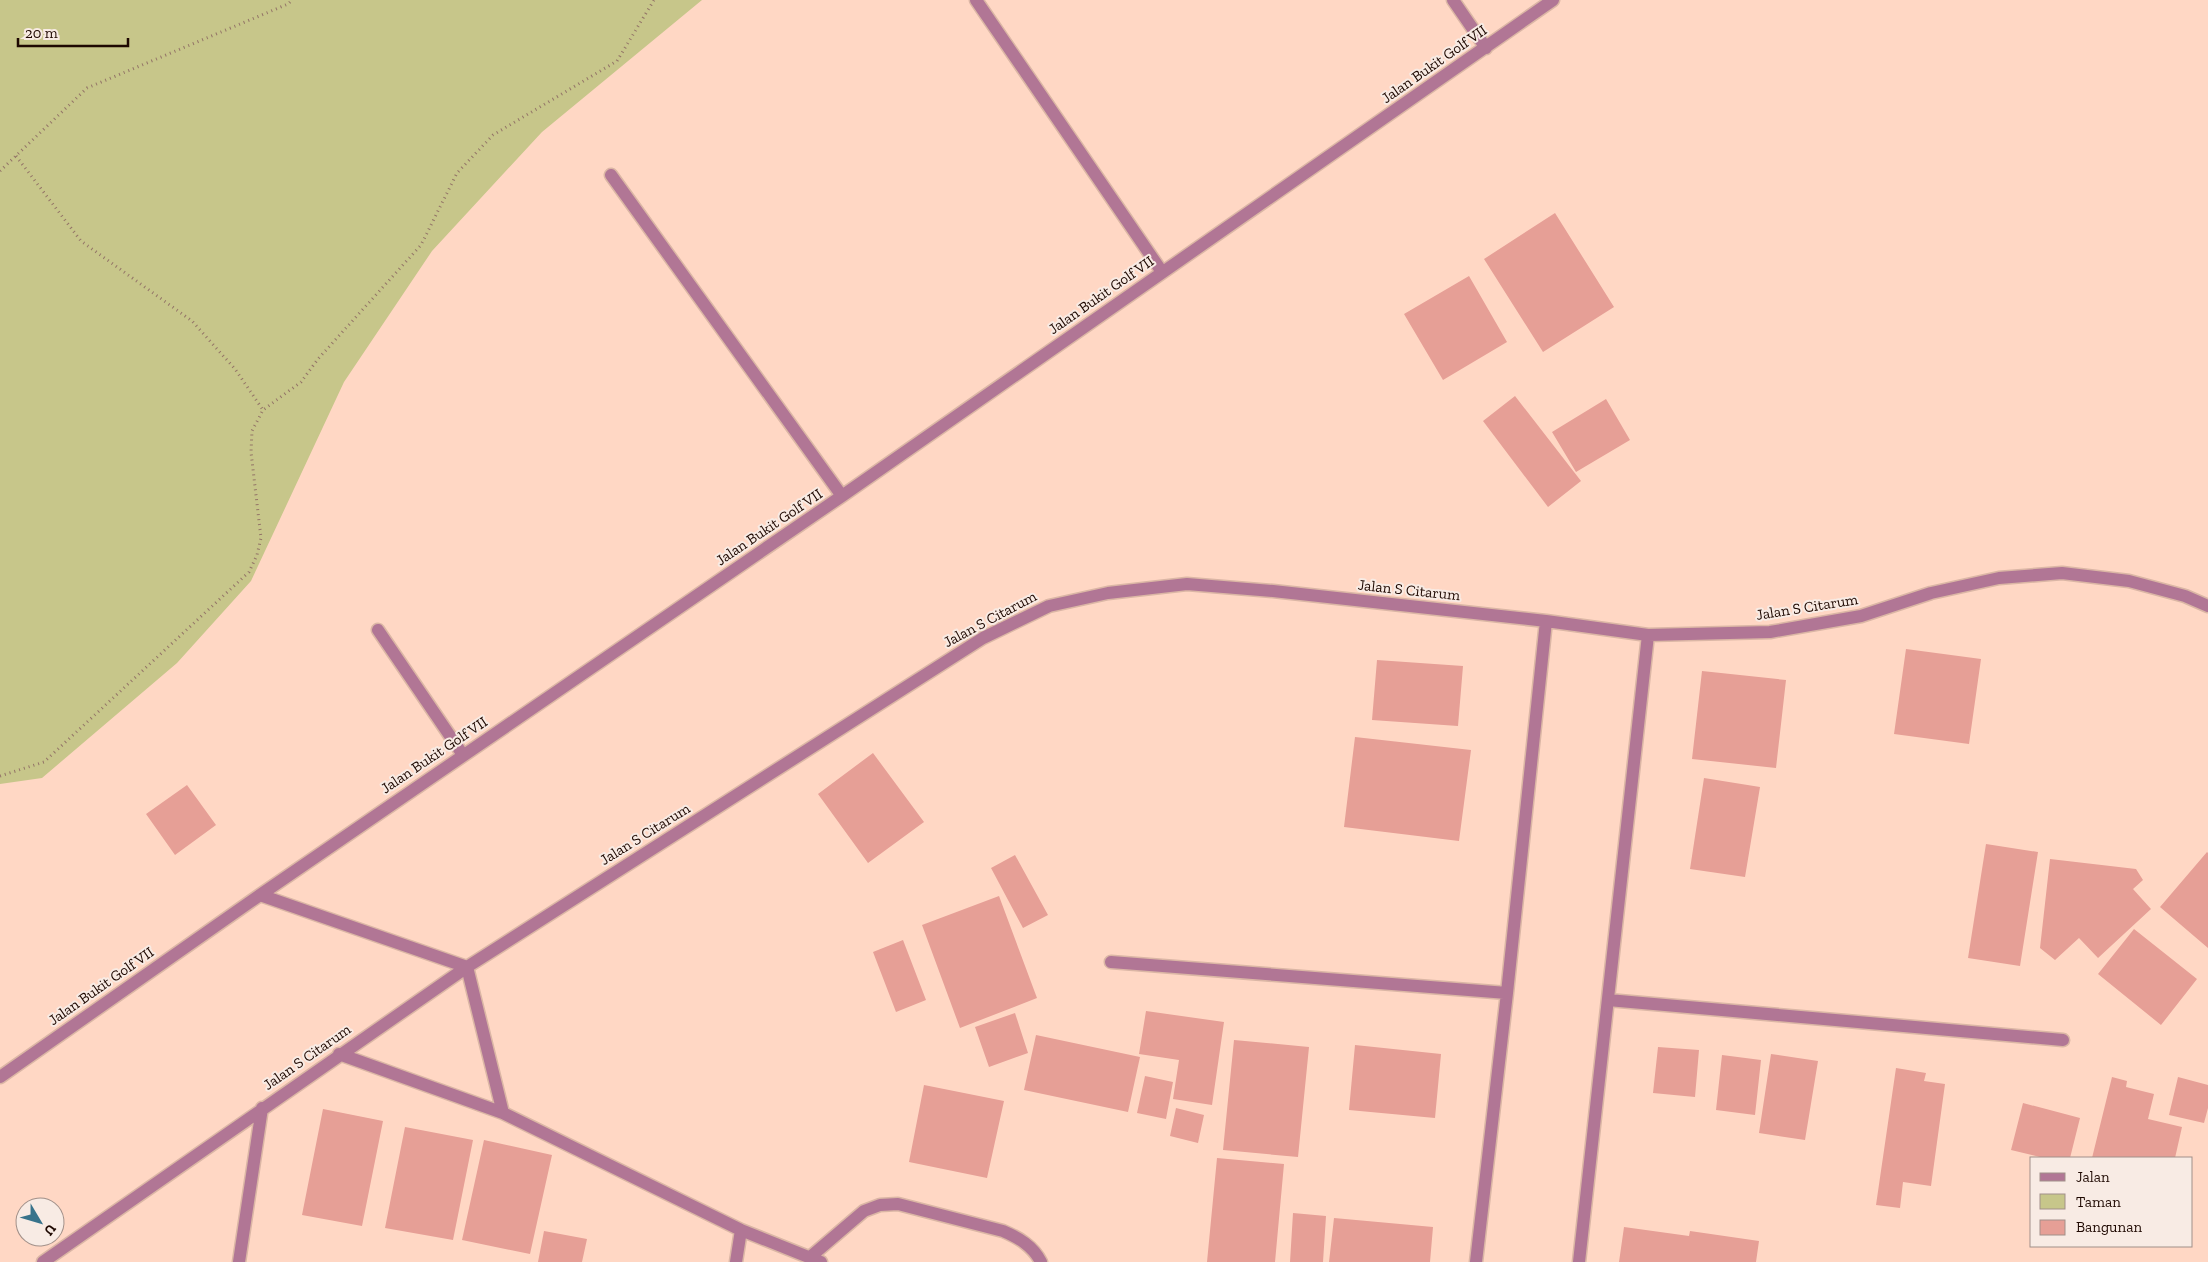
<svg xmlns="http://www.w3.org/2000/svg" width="2208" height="1262" viewBox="0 0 2208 1262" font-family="'Zilla Slab',serif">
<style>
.green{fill:#c7c68a}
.building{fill:#e69f96}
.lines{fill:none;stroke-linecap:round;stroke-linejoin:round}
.minor-casing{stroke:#dbb6a5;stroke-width:15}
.path{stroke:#937467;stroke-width:3;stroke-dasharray:1 4;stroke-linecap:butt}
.minor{stroke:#b17695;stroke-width:12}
.labels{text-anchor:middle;stroke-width:4;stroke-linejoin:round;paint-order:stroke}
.street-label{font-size:15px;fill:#1e0801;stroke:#f8ebe4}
</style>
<rect width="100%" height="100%" fill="#ffd7c4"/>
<path class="green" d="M 0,0 L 702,0 L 542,132 L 432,251 L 344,382 L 251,581 L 177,663 L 42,778 L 0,784 Z"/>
<path class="building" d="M 1555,213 L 1614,307 L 1543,352 L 1484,259 Z
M 1469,276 L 1507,342 L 1443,380 L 1404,314 Z
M 1515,396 L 1581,481 L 1548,507 L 1483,421 Z
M 1606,399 L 1630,440 L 1576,472 L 1552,432 Z
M 1906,649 L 1981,659 L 1969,744 L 1894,734 Z
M 1377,660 L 1463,666 L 1458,726 L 1372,720 Z
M 1702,671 L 1786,680 L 1776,768 L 1692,759 Z
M 1355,737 L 1471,750 L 1459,841 L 1344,827 Z
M 873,753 L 924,822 L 868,863 L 818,794 Z
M 1704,778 L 1760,787 L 1745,877 L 1690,869 Z
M 187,785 L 216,825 L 175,855 L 146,814 Z
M 1986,844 L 2038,852 L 2020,966 L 1968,958 Z
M 2207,852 L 2208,853 L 2208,948 L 2160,907 Z
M 1015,855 L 1048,915 L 1023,928 L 991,868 Z
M 2050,859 L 2136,869 L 2143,880 L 2133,889 L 2151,909 L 2098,958 L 2079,938 L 2055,960 L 2040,948 Z
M 999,896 L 1037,998 L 960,1028 L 922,925 Z
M 2134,929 L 2197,979 L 2161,1025 L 2098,974 Z
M 903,940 L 926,1000 L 896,1012 L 873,952 Z
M 1146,1011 L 1224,1022 L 1212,1105 L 1173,1099 L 1179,1060 L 1139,1054 Z
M 1015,1013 L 1028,1053 L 989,1067 L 975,1027 Z
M 1036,1035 L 1140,1057 L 1128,1112 L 1024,1090 Z
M 1234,1040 L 1309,1047 L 1298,1157 L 1223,1150 Z
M 1355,1045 L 1441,1054 L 1435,1118 L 1349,1110 Z
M 1658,1047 L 1699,1050 L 1695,1097 L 1653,1093 Z
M 1771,1054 L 1818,1061 L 1805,1140 L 1759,1133 Z
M 1722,1055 L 1761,1060 L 1755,1115 L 1716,1110 Z
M 1896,1068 L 1926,1073 L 1924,1081 L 1945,1084 L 1931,1186 L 1903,1182 L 1900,1208 L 1876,1205 Z
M 1145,1076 L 1173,1082 L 1166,1119 L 1137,1113 Z
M 2112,1077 L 2127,1081 L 2126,1087 L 2154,1094 L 2148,1119 L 2182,1127 L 2175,1158 L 2092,1158 Z
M 2178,1077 L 2208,1085 L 2208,1108 L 2204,1123 L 2169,1115 Z
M 924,1085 L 1004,1101 L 987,1178 L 909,1162 Z
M 2023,1103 L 2080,1118 L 2070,1158 L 2044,1158 L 2011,1150 Z
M 1176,1108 L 1204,1115 L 1198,1143 L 1170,1136 Z
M 323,1109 L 383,1121 L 362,1226 L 302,1215 Z
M 405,1127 L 473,1140 L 453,1240 L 385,1228 Z
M 484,1140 L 552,1155 L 530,1254 L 462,1240 Z
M 1217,1158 L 1284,1164 L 1275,1262 L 1207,1262 Z
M 1293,1213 L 1326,1216 L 1323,1262 L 1290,1262 Z
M 1334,1218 L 1433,1227 L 1430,1262 L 1329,1262 Z
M 1624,1227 L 1689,1236 L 1690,1231 L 1759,1241 L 1756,1262 L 1619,1262 Z
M 544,1231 L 587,1239 L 582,1262 L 538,1262 Z"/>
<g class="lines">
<defs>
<path id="minor" d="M 976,0 L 1162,272
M 1453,0 L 1486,48
M 611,175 L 842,496
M 378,630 L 463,755
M 260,895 L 467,967 L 503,1113 L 339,1054
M 1111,962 L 1507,993
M 1608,1000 L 2063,1040
M 0,1077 L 260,895 L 842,496 L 1553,0
M 503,1113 L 741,1230 L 821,1262
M 809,1258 L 864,1211 L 880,1205 L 898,1204 L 1003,1231 C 1019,1238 1033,1246 1041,1262
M 43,1262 L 467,967 L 983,638 L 1049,606 L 1108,593 L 1187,584 L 1273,591 L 1546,621 L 1648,635 L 1770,632 L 1861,616 L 1931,593 L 1999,578 L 2062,573 L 2129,581 L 2185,596 L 2208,606
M 239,1262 L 262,1108
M 736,1262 L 741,1230
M 1476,1262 L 1507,993 L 1546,621
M 1579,1262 L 1648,635"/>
</defs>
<use href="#minor" class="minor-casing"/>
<path class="path" d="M 16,156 L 81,241 L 192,321 L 235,369 L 263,410
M 0,171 L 87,88 L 288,4 L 292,0
M 0,776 L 44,762 L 249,572 L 257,555 L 261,538 L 251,452 L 252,431 L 263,410 L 301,382 L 318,359 L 421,245 L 457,173 L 493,135 L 617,61 L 654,0"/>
<use href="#minor" class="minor"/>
</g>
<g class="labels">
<g class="street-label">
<text transform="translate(1434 64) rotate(-35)" y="5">Jalan Bukit Golf VII</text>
<text transform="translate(1101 295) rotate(-35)" y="5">Jalan Bukit Golf VII</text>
<text transform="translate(769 527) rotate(-34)" y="5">Jalan Bukit Golf VII</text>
<text transform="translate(1409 590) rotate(6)" y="5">Jalan S Citarum</text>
<text transform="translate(1807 607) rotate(-9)" y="5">Jalan S Citarum</text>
<text transform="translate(990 619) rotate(-28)" y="5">Jalan S Citarum</text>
<text transform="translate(434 755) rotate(-34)" y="5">Jalan Bukit Golf VII</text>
<text transform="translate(645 834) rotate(-32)" y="5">Jalan S Citarum</text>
<text transform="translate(101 986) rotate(-35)" y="5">Jalan Bukit Golf VII</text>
<text transform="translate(307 1057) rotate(-35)" y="5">Jalan S Citarum</text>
</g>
</g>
<rect x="2030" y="1157" width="162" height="90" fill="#f8ebe4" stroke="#a19089"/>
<rect x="2040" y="1173" width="25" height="8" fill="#b17695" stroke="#a19089"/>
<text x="2076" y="1182" font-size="15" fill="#1e0801">Jalan</text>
<rect x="2040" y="1194" width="25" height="15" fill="#c7c68a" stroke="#a19089"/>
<text x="2076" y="1207" font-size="15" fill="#1e0801">Taman</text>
<rect x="2040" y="1220" width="25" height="15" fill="#e69f96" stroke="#a19089"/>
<text x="2076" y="1232" font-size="15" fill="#1e0801">Bangunan</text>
<g transform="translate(40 1222) rotate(128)"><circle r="24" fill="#f8ebe4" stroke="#a19089"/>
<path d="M0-4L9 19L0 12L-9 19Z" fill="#38738b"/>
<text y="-8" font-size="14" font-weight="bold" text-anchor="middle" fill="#1e0801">U</text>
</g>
<path d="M18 38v8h110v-8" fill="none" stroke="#1e0801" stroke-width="2.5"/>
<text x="25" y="38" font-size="15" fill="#1e0801" stroke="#f8ebe4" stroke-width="4" paint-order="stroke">20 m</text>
</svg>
